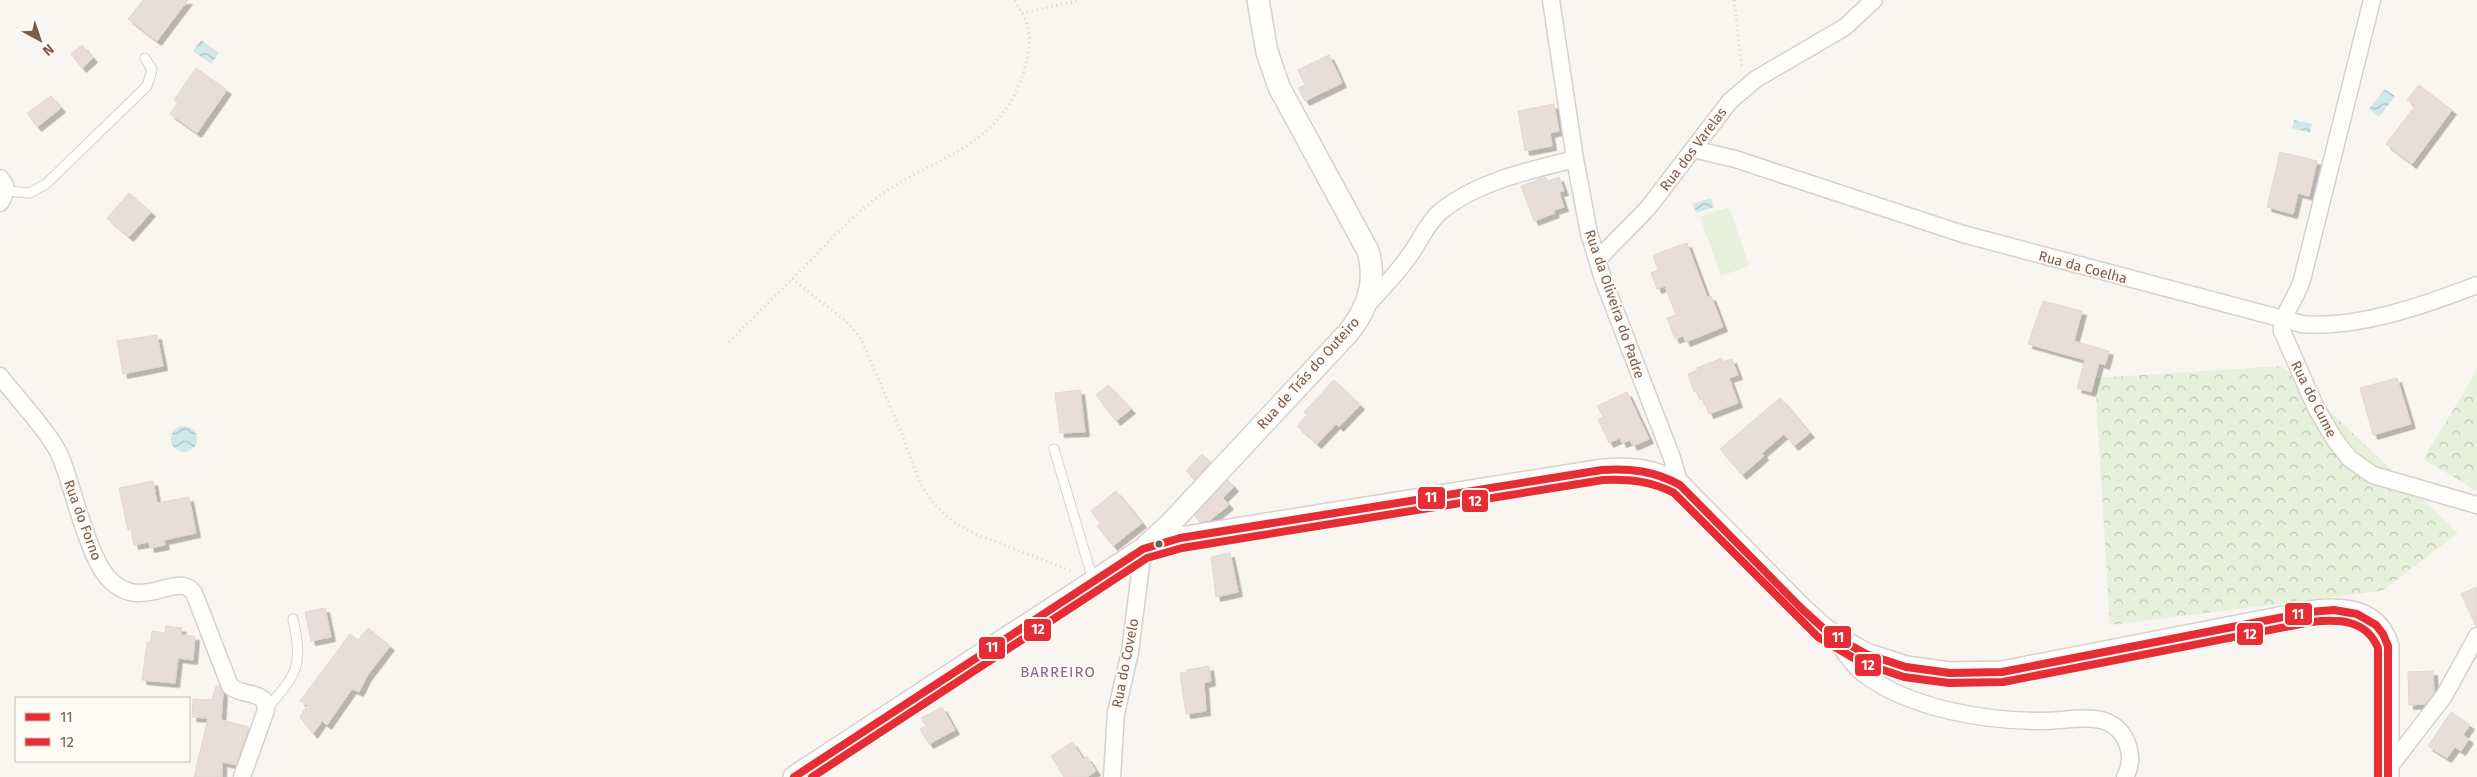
<svg xmlns="http://www.w3.org/2000/svg" width="2477" height="777" viewBox="0 0 2477 777" font-family="'Fira Sans',sans-serif">
<style>
.forest{fill:url(#forest-crowns)}
.garden{fill:#e7f0db}
.water{fill:url(#water-waves)}
.building{fill:#e6ded7;stroke:#e2d8d2;filter:url(#shadow)}
.lines{fill:none;stroke-linecap:round;stroke-linejoin:round}
.service-casing{stroke:#d7d1cb;stroke-width:11}
.minor-casing{stroke:#d7d1cb;stroke-width:19}
.tertiary-casing{stroke:#d7d1cb;stroke-width:24}
.path{stroke:#dcd5d0;stroke-width:3;stroke-dasharray:1 4;stroke-linecap:butt}
.service{stroke:#fefefd;stroke-width:9}
.minor{stroke:#fefefd;stroke-width:16}
.tertiary{stroke:#fefefd;stroke-width:21}
.bus-1-casing{stroke:#fffaf3;stroke-width:11}
.bus-2-casing{stroke:#fffaf3;stroke-width:11}
.bus-1{stroke:#e62c34;stroke-width:8}
.bus-2{stroke:#e62c34;stroke-width:8}
.bus-dot{fill:#7a5c4d;stroke:#fffaf3;stroke-width:2}
.labels{text-anchor:middle;stroke-width:4;stroke-linejoin:round;paint-order:stroke}
.street-label{font-size:14px;fill:#7a5c4d;stroke:#fffaf3}
.neighbourhood-label{font-size:15px;letter-spacing:1px;fill:#846695;stroke:#fffaf3}
.line-badge{stroke:#fffaf3;stroke-width:2}
.badge-label{font-size:14px;text-anchor:middle;font-weight:bold;fill:#fff}
</style>
<defs>
<pattern id="forest-crowns" width="20" height="18" patternUnits="userSpaceOnUse" patternTransform="scale(1.25)"><rect width="20" height="18" fill="#e7f0db"/><path d="M2 6a3 3 0 1 1 6 0M12 15a3 3 0 1 1 6 0" fill="none" stroke="#c0c6b4"/></pattern>
<pattern id="water-waves" width="16" height="10" patternUnits="userSpaceOnUse" patternTransform="scale(1.25)"><rect width="16" height="10" fill="#d0e8ea"/><path d="M0 5q4-4 8 0t8 0" fill="none" stroke="#aebfc0"/></pattern>
<filter id="shadow"><feDropShadow dx="4.5" dy="4.5" stdDeviation="0" flood-color="#0004"/></filter>
</defs>
<rect width="100%" height="100%" fill="#f9f5f0"/>
<path class="forest" d="M 2282,366 L 2458,533 L 2382,591 L 2110,625 L 2095,378 Z
M 2477,371 L 2477,491 L 2423,459 Z"/>
<path class="garden" d="M 1729,207 L 1749,266 L 1721,276 L 1700,217 Z"/>
<path class="water" d="M 201,40 L 219,53 L 211,64 L 193,51 Z
M 2385,89 L 2395,96 L 2379,117 L 2369,109 Z
M 2294,120 L 2312,124 L 2310,133 L 2292,128 Z
M 1711,198 L 1714,207 L 1696,213 L 1693,204 Z
M171 439a13 13 0 1 1 26 0a13 13 0 1 1-26 0Z"/>
<path class="building" d="M 143,0 L 188,0 L 157,41 L 128,19 Z
M 82,45 L 93,58 L 82,68 L 71,54 Z
M 1329,55 L 1342,83 L 1305,101 L 1298,88 L 1305,85 L 1298,70 Z
M 196,68 L 227,90 L 197,133 L 170,114 L 178,103 L 174,100 Z
M 2419,85 L 2452,110 L 2412,164 L 2386,144 L 2415,106 L 2407,100 Z
M 51,96 L 61,108 L 37,127 L 27,113 Z
M 1554,104 L 1559,131 L 1550,133 L 1552,146 L 1525,151 L 1518,111 Z
M 2280,152 L 2317,161 L 2309,196 L 2298,193 L 2293,214 L 2267,207 Z
M 1546,177 L 1548,181 L 1559,177 L 1564,191 L 1559,192 L 1564,207 L 1554,210 L 1555,213 L 1534,221 L 1521,186 Z
M 129,193 L 151,212 L 129,237 L 107,218 Z
M 1687,243 L 1707,297 L 1711,296 L 1723,327 L 1686,342 L 1683,336 L 1675,339 L 1667,318 L 1676,315 L 1665,286 L 1657,289 L 1651,273 L 1658,270 L 1653,255 Z
M 2043,301 L 2082,311 L 2074,341 L 2109,351 L 2105,365 L 2099,363 L 2091,392 L 2077,388 L 2085,360 L 2028,344 Z
M 157,335 L 163,366 L 123,374 L 117,341 Z
M 1722,358 L 1723,362 L 1732,359 L 1738,375 L 1729,378 L 1738,403 L 1709,414 L 1703,399 L 1700,400 L 1697,391 L 1694,392 L 1688,374 L 1698,370 L 1697,368 Z
M 2397,378 L 2411,424 L 2373,435 L 2360,388 Z
M 1334,380 L 1360,405 L 1339,427 L 1336,424 L 1317,444 L 1297,426 L 1307,415 L 1304,412 Z
M 1108,385 L 1131,409 L 1116,421 L 1096,395 Z
M 1080,390 L 1085,432 L 1060,433 L 1055,393 Z
M 1627,392 L 1649,439 L 1633,446 L 1630,440 L 1622,443 L 1620,438 L 1609,443 L 1598,419 L 1603,417 L 1597,406 Z
M 1780,398 L 1810,433 L 1794,446 L 1784,434 L 1762,453 L 1764,456 L 1742,475 L 1720,449 Z
M 1202,454 L 1210,462 L 1195,479 L 1186,471 Z
M 1228,480 L 1234,487 L 1223,498 L 1229,505 L 1210,520 L 1200,522 L 1194,516 Z
M 153,481 L 157,503 L 189,497 L 196,533 L 164,540 L 165,545 L 150,548 L 149,542 L 134,545 L 131,529 L 128,530 L 119,488 Z
M 1116,491 L 1142,523 L 1113,546 L 1097,526 L 1100,523 L 1091,511 Z
M 1230,553 L 1238,592 L 1216,597 L 1211,557 Z
M 2477,587 L 2477,626 L 2476,626 L 2461,594 Z
M 325,608 L 331,637 L 311,641 L 305,612 Z
M 166,626 L 182,628 L 181,635 L 195,636 L 193,660 L 178,658 L 175,683 L 142,680 L 147,642 L 151,642 L 152,631 L 165,633 Z
M 368,628 L 390,646 L 367,676 L 359,692 L 352,689 L 327,725 L 322,721 L 313,734 L 300,717 L 307,705 L 300,701 L 350,634 L 358,640 Z
M 1209,666 L 1211,681 L 1204,683 L 1206,711 L 1186,714 L 1180,673 L 1188,672 L 1187,670 Z
M 2433,671 L 2434,693 L 2425,704 L 2409,705 L 2408,672 Z
M 216,686 L 219,686 L 223,693 L 221,720 L 249,727 L 236,765 L 222,762 L 222,777 L 194,777 L 208,718 L 192,717 L 193,699 L 212,700 Z
M 942,707 L 955,730 L 929,744 L 920,729 L 926,726 L 921,718 Z
M 2451,712 L 2470,725 L 2463,735 L 2469,739 L 2461,751 L 2455,747 L 2447,758 L 2428,746 Z
M 1072,742 L 1083,759 L 1087,757 L 1096,771 L 1087,777 L 1064,777 L 1051,756 Z"/>
<g class="lines">
<defs>
<path id="service" d="M 6,191 L 30,193 L 46,184 L 147,86 L 152,70 L 145,58
M 1054,449 L 1093,580
M 266,710 C 296,674 304,668 293,619"/>
<path id="minor" d="M 1551,0 L 1575,159 L 1589,233 L 1603,279 L 1672,458 L 1680,485
M 2372,0 L 2302,280 C 2297,297 2281,315 2282,331 L 2316,408 L 2335,440 L 2349,458 L 2373,475 L 2477,505
M 1693,149 L 1735,159 L 1963,234 L 2302,324 C 2358,329 2425,305 2477,285
M 0,178 C 9,187 6,193 0,203
M 1597,260 L 1648,208 L 1730,101 L 1756,79 L 1845,27 L 1874,0
M 1367,305 C 1381,289 1397,274 1409,256 C 1420,242 1426,224 1440,212 C 1476,182 1530,170 1575,159
M 0,376 C 16,397 52,435 61,458 C 73,488 88,556 108,578 C 142,615 177,569 194,593 L 230,686 C 240,695 254,691 264,700 L 266,710 L 242,777
M 1835,639 C 1844,651 1852,665 1864,674 C 1911,709 1985,721 2042,721 C 2062,721 2089,715 2107,722 C 2128,731 2136,758 2125,777
M 2387,770 L 2444,696 L 2477,636
M 1112,777 L 1116,713 L 1130,652 L 1143,549"/>
<path id="tertiary" d="M 1147,545 L 1170,524 L 1347,334 C 1368,309 1377,282 1368,251 L 1279,87 L 1267,52 L 1258,0
M 794,777 L 1143,549 L 1180,538 L 1602,470 C 1633,468 1653,469 1680,485 L 1801,608 L 1824,629 L 1848,644 L 1866,654 L 1906,667 L 1950,673 L 2002,672 L 2309,612 C 2342,607 2377,610 2388,646 L 2388,777"/>
</defs>
<use href="#service" class="service-casing"/>
<use href="#minor" class="minor-casing"/>
<use href="#tertiary" class="tertiary-casing"/>
<path class="path" d="M 1734,0 L 1742,69
M 1022,13 L 1081,0
M 792,279 L 846,321 L 861,339 L 902,434 L 920,483 L 935,505 L 956,524 L 976,534 L 1074,572
M 729,342 C 754,317 779,292 804,267 C 826,245 846,222 870,203 C 930,155 1001,153 1025,67 C 1033,37 1031,26 1014,0"/>
<use href="#service" class="service"/>
<use href="#minor" class="minor"/>
<use href="#tertiary" class="tertiary"/>
<defs>
<path id="bus-1" d="M 794,777 L 1143,549 L 1180,538 L 1602,470 C 1631,468 1654,471 1680,485 L 1801,608 L 1824,629 L 1848,644 L 1866,654 L 1906,667 L 1950,673 L 2002,672 L 2309,612 L 2334,610 L 2357,614 L 2376,625 L 2383,634 L 2388,646 L 2388,777"/>
<path id="bus-2" d="M 812,777 L 1147,558 L 1182,548 L 1603,480 C 1629,479 1651,481 1674,493 L 1818,637 L 1862,663 L 1904,677 L 1949,683 L 2003,682 L 2311,622 C 2338,619 2366,619 2378,648 L 2378,777"/>
</defs>
<use href="#bus-1" class="bus-1-casing"/>
<use href="#bus-2" class="bus-2-casing"/>
<use href="#bus-1" class="bus-1"/>
<use href="#bus-2" class="bus-2"/>
</g>
<circle class="bus-dot" cx="1159" cy="544" r="4.5"/>
<g class="labels">
<g class="street-label">
<text transform="translate(1693 149) rotate(-53)" y="5">Rua dos Varelas</text>
<text transform="translate(2083 267) rotate(15)" y="5">Rua da Coelha</text>
<text transform="translate(1615 304) rotate(71)" y="5">Rua da Oliveira do Padre</text>
<text transform="translate(1308 373) rotate(-48)" y="5">Rua de Trás do Outeiro</text>
<text transform="translate(2314 399) rotate(63)" y="5">Rua do Cume</text>
<text transform="translate(83 520) rotate(70)" y="5">Rua do Forno</text>
<text transform="translate(1125 663) rotate(-79)" y="5">Rua do Covelo</text>
</g>
<g class="neighbourhood-label">
<text x="1058" y="677">BARREIRO</text>
</g>
</g>
<g class="line-badge">
<rect x="1417" y="486" width="29" height="24" rx="5" fill="#e62c34"/>
<rect x="1461" y="489" width="28" height="24" rx="5" fill="#e62c34"/>
<rect x="2284" y="602" width="29" height="24" rx="5" fill="#e62c34"/>
<rect x="1023" y="618" width="29" height="24" rx="5" fill="#e62c34"/>
<rect x="2236" y="622" width="28" height="24" rx="5" fill="#e62c34"/>
<rect x="1823" y="625" width="29" height="24" rx="5" fill="#e62c34"/>
<rect x="978" y="636" width="28" height="24" rx="5" fill="#e62c34"/>
<rect x="1854" y="653" width="28" height="24" rx="5" fill="#e62c34"/>
</g>
<g class="badge-label">
<text x="1431" y="502">11</text>
<text x="1475" y="506">12</text>
<text x="2298" y="619">11</text>
<text x="1038" y="634">12</text>
<text x="2250" y="639">12</text>
<text x="1838" y="642">11</text>
<text x="992" y="652">11</text>
<text x="1868" y="670">12</text>
</g>
<rect x="15" y="697" width="175" height="65" fill="#fffaf3" stroke="#cabbb1"/>
<rect x="25" y="713" width="25" height="8" fill="#e62c34" stroke="#cabbb1"/>
<text x="60" y="722" font-size="15" fill="#7a5c4d">11</text>
<rect x="25" y="738" width="25" height="8" fill="#e62c34" stroke="#cabbb1"/>
<text x="60" y="747" font-size="15" fill="#7a5c4d">12</text>
<g transform="translate(40 40) rotate(140)" stroke="#fffaf3" stroke-width="4" paint-order="stroke">
<path d="M0-4L9 19L0 12L-9 19Z" fill="#7a5c4d"/>
<text y="-8" font-size="14" font-weight="bold" text-anchor="middle" fill="#7a5c4d">N</text>
</g>
</svg>
